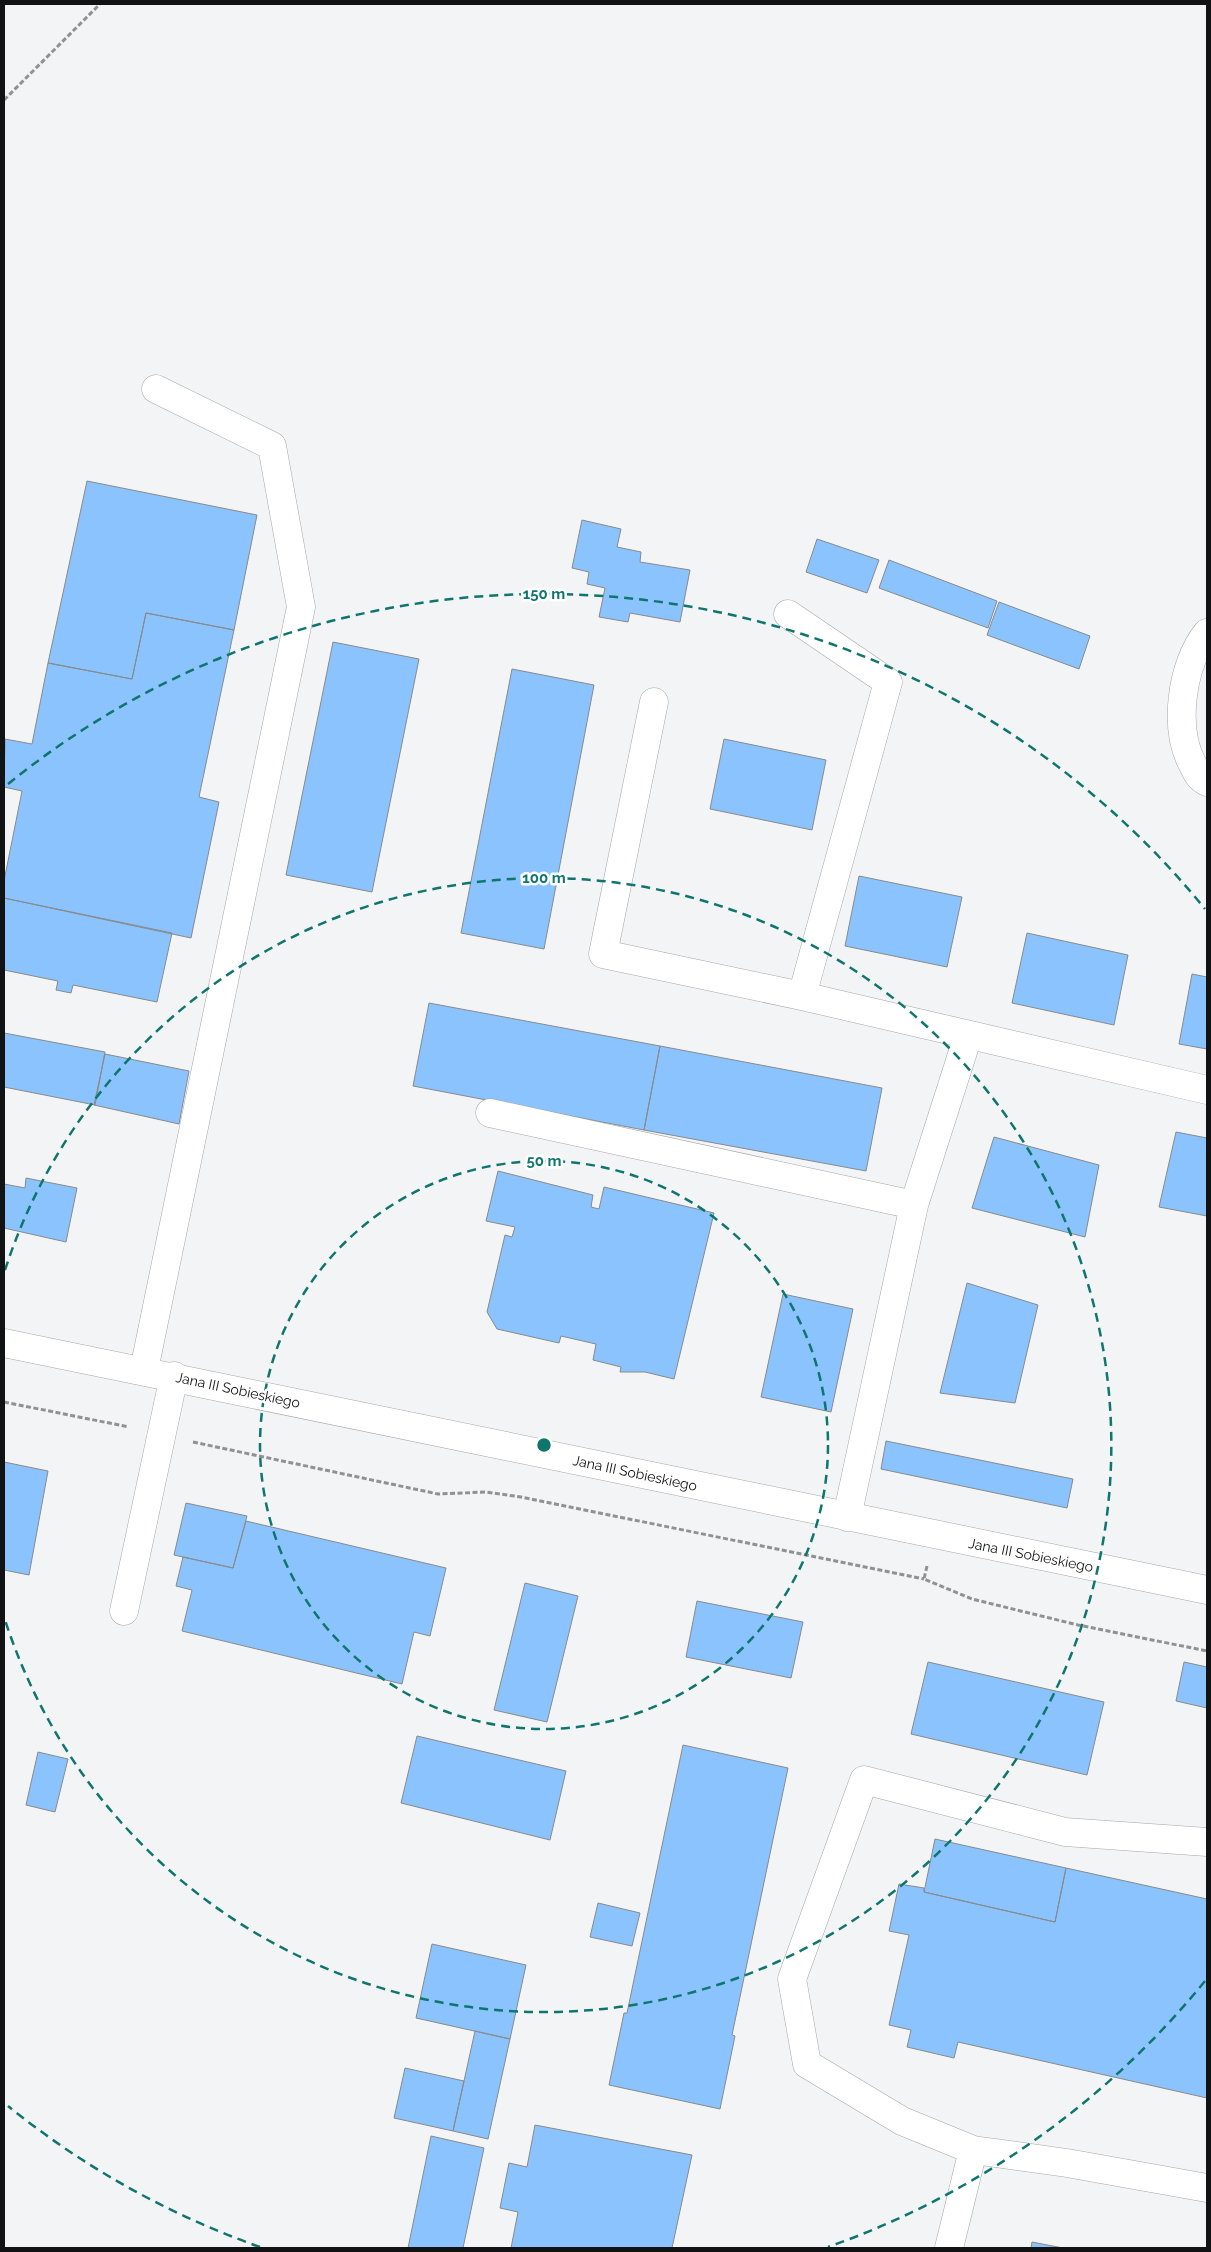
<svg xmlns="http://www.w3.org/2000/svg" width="1211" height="2252" viewBox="0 0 1211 2252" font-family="Raleway,sans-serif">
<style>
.building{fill:#8ac3fd;stroke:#888a8b}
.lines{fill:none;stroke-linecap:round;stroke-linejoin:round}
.minor-casing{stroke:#a5a7a8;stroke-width:29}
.major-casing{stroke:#a5a7a8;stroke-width:29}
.path{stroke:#909193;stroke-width:3;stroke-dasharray:5 2.5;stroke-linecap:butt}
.minor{stroke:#fff;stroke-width:28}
.major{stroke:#fff;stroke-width:28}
.ring{fill:none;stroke:#0f766e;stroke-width:2.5;stroke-dasharray:9 6}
.labels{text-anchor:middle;stroke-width:5;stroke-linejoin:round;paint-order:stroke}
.street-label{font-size:14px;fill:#111213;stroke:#fff}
.centre{fill:#0f766e;stroke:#fff;stroke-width:2.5}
.ring-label{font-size:15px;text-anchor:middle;font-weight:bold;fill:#0f766e;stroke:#fff;stroke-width:5;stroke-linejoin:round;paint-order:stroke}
</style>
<rect width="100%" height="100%" fill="#f3f4f6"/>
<path class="building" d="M 87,481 L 257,515 L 234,630 L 146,613 L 132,679 L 48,663 Z
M 582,520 L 621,529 L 617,547 L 641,552 L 640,562 L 690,570 L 680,622 L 630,613 L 628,622 L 599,617 L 605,588 L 587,584 L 589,572 L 572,568 Z
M 817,539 L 879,560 L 867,593 L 806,572 Z
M 889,560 L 997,601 L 988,628 L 879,588 Z
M 999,602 L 1090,636 L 1079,669 L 987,635 Z
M 146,613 L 234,630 L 199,797 L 219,802 L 191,938 L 4,898 L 4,881 L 22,791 L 4,787 L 5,739 L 32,744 L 48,663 L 132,679 Z
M 333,642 L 419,659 L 372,892 L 286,875 Z
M 512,669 L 594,685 L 544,949 L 461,933 Z
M 724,739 L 826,760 L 812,830 L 710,809 Z
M 859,876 L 962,897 L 947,967 L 845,946 Z
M 4,898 L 172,933 L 157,1002 L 73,985 L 71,993 L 56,990 L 58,981 L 4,970 Z
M 1027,933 L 1128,955 L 1114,1025 L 1012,1003 Z
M 1192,974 L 1207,977 L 1207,1049 L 1179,1044 Z
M 429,1003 L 660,1046 L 644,1130 L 413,1086 Z
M 4,1033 L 105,1052 L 95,1105 L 4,1087 Z
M 660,1046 L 882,1088 L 866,1171 L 644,1130 Z
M 105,1054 L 189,1071 L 179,1124 L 94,1105 Z
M 1176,1132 L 1207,1138 L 1207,1216 L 1159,1207 Z
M 994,1137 L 1099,1165 L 1085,1237 L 972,1208 Z
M 498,1171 L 593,1195 L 591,1207 L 599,1209 L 604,1187 L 714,1213 L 674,1379 L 645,1372 L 620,1372 L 621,1367 L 593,1360 L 596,1344 L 561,1336 L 559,1343 L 497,1329 L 487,1312 L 505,1235 L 512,1237 L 515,1227 L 486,1221 Z
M 26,1178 L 77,1188 L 66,1242 L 4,1228 L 4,1184 L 25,1188 Z
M 967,1283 L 1038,1305 L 1015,1403 L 940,1393 Z
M 783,1294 L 853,1309 L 831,1412 L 761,1397 Z
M 886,1441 L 1073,1479 L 1067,1508 L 881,1469 Z
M 4,1462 L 48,1471 L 29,1575 L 4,1570 Z
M 186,1503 L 247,1516 L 233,1568 L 174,1555 Z
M 246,1521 L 446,1568 L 430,1636 L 414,1632 L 402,1684 L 182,1631 L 192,1590 L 176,1586 L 183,1557 L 233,1568 Z
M 525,1583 L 578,1596 L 547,1722 L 494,1710 Z
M 697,1601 L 803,1622 L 791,1678 L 686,1657 Z
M 928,1662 L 1104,1702 L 1087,1775 L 911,1734 Z
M 1184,1662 L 1207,1667 L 1207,1708 L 1176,1701 Z
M 417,1736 L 566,1771 L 550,1840 L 401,1803 Z
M 683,1745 L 788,1768 L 732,2035 L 735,2036 L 720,2109 L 609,2085 L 624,2013 L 627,2013 Z
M 38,1752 L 68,1759 L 55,1812 L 26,1805 Z
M 935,1839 L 1066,1868 L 1055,1922 L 924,1892 Z
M 1066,1868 L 1207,1899 L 1207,2098 L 958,2042 L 954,2058 L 907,2047 L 911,2030 L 889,2025 L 909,1935 L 889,1931 L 899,1884 L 924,1888 L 924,1892 L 1055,1922 Z
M 598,1903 L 640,1913 L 632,1946 L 590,1937 Z
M 432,1944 L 526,1965 L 510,2039 L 416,2018 Z
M 475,2031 L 510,2039 L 488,2139 L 453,2131 Z
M 405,2068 L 464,2081 L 453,2131 L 394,2118 Z
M 535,2125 L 692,2155 L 672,2248 L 511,2248 L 518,2212 L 500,2208 L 509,2163 L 527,2167 Z
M 431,2136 L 484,2148 L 463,2248 L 408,2248 Z
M 1032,2242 L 1063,2248 L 1031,2248 Z"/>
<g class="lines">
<defs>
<path id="minor" d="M 788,614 L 888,682 L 802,996
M 1207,633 C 1181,665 1173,729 1193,765 C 1197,773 1199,778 1207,782
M 654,702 L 603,954 L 802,996 L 1207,1090
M 490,1113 L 914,1205
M 144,1370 L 301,607 L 272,446 L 156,389
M 847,1517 L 914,1205 L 968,1036
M 124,1611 L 174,1376
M 973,2150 L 1067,2163 L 1207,2188
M 949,2248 L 973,2150 L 902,2121 L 807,2064 L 792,1979 L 864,1780 L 1065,1832 L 1207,1842"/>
<path id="major" d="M 4,1343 L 1207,1590"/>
</defs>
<use href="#minor" class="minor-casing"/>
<use href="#major" class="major-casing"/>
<path class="path" d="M 4,100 L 100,4
M 4,1402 L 129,1427
M 193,1442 L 438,1494 L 486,1492 L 521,1497 L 924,1579
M 927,1566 L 924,1579 L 972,1599 L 1078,1625 L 1207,1651"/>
<use href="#minor" class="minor"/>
<use href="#major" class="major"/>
</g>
<g class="ring">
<circle cx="544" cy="1445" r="284"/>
<path d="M5 1270A567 567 0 1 1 5 1620"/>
<path d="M1205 1981A851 851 0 0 1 828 2247M260 2247A851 851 0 0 1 8 2106M8 784A851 851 0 0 1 1205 909"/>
</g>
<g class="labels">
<g class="street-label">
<text transform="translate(238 1390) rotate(12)" y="5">Jana III Sobieskiego</text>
<text transform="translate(635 1473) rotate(12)" y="5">Jana III Sobieskiego</text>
<text transform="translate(1031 1555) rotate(11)" y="5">Jana III Sobieskiego</text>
</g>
</g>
<circle cx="544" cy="1445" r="8" class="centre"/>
<g class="ring-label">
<text x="544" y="599">150 m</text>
<text x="544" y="883">100 m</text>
<text x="544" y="1166">50 m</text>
</g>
<rect width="1211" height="2252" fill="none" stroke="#111213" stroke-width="10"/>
</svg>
